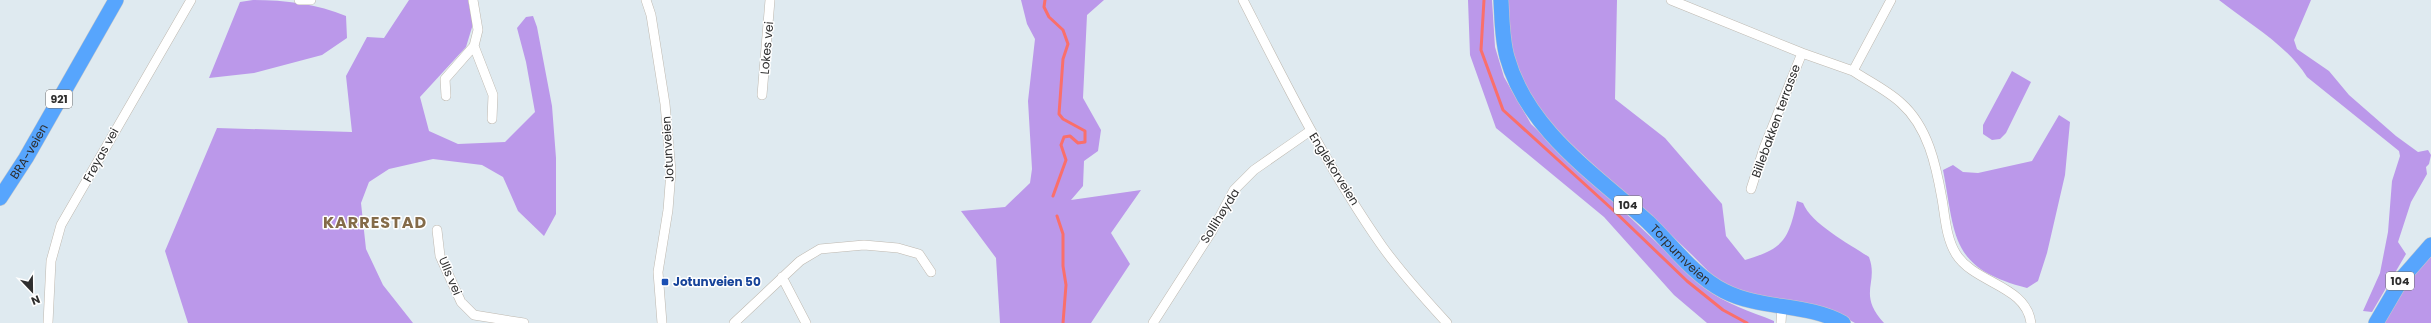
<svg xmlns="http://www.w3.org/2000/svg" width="2431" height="323" viewBox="0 0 2431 323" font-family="Poppins,sans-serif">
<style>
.green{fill:#bb98ea}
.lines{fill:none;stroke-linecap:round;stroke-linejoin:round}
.stream{stroke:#fa6f6b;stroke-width:3}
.minor-casing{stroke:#beb8af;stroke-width:10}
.primary-casing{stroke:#c9c9c9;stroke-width:16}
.minor{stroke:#fff;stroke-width:9}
.primary{stroke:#57a5fd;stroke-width:15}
.transit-dot{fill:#1a4fb4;stroke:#fff;stroke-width:1.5}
.labels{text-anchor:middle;stroke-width:3;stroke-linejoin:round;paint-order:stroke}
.shield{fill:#fff;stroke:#6d6d6d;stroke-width:1}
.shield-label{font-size:11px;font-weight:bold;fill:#2e2e2e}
.street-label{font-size:12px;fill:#2e2e2e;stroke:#fff}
.transit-label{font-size:12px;font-weight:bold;fill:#164399;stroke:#fff;text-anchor:start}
.district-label{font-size:16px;font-weight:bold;letter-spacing:1px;fill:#846b49;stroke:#fff}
</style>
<rect width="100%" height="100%" fill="#dfeaf0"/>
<path class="green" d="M 253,0 C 284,0 318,4 346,16 L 347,38 L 322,55 L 254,73 L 209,78 L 240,2 Z
M 409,0 L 468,0 L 473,24 L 466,47 L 420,97 L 429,131 L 458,144 L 505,142 L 535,112 L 526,62 L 517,28 L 526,17 L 533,16 L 537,27 L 552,106 L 556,158 L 556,214 L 544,236 L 518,211 L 503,177 L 482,165 L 433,159 L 389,169 L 369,182 L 361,203 L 366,249 L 383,285 L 413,323 L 188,323 L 165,251 L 217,128 L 352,132 L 346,76 L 367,37 L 384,38 Z
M 1021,0 L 1104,0 L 1087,15 L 1083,98 L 1101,130 L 1098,151 L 1084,161 L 1083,186 L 1071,200 L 1141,190 L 1111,233 L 1130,264 L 1091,323 L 1000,323 L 996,258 L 961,211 L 1005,207 L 1030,183 L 1032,169 L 1028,101 L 1035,39 L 1027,24 Z
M 1468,0 L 1492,0 L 1495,47 L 1504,77 L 1531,124 L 1705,288 C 1725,304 1750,311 1774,321 L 1774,323 L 1707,323 L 1674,295 L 1604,217 L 1496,128 L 1470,55 Z
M 1506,0 L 1617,0 L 1615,99 L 1665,138 L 1722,204 L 1726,236 L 1745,260 C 1784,248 1788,241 1797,201 L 1803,203 C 1811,224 1851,245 1869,257 C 1879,284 1857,293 1884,323 L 1855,323 L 1844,317 C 1801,306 1752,301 1714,277 C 1683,245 1650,215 1617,186 C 1584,155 1546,126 1525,85 C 1511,59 1508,29 1506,0 Z
M 2219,0 L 2311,0 L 2294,40 L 2297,49 L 2329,71 L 2349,95 L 2396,136 L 2418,152 L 2428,150 L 2431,155 L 2429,164 L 2426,167 L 2427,174 L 2411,202 L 2398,242 L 2406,254 L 2372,312 L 2363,311 L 2380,273 L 2388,232 L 2392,181 L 2400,156 L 2399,151 L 2307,77 C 2286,44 2249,24 2219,0 Z
M 2012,71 L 2031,82 L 2006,133 L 2000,139 L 1992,140 L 1983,134 L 1983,125 Z
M 2059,115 L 2070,122 L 2065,175 L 2047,253 L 2038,281 L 2027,288 C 1950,268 1956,238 1943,170 L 1953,165 L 1963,172 L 1978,173 L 2032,161 Z
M 2431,254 L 2431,323 L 2383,323 L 2415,272 Z"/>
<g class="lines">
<path class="stream" d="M 1045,0 L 1044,7 L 1049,17 L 1063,30 L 1068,44 L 1063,59 L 1059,114 L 1063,119 L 1085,131 L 1085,142 L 1078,143 L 1070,136 L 1064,137 L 1061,145 L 1066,160 L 1053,196
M 1484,0 L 1481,50 L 1503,110 L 1612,209 L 1687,281 L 1723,310 L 1747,323
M 1057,216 L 1063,234 L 1063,266 L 1066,285 L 1063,323"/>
<defs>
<path id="minor" d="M 299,0 L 311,0
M 473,0 L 478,30 L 474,46 L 493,95 L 492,119
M 646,0 L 651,15 L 665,104 L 671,171 L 668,210 L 658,272 L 662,323
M 1243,0 C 1286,84 1328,169 1382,246 C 1402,274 1424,298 1447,323
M 1671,0 L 1802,53 L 1853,71 L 1891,0
M 1853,71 C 1868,81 1887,90 1901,103 C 1928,127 1936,165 1942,199 C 1945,216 1946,238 1956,254 C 1975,284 2026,285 2031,323
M 762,95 L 770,0
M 446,96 L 445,79 L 474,46
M 1751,189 L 1764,148 L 1802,53
M 437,230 L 440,256 L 461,302 L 474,315 L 524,323
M 782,277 L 806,323
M 48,323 L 51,261 L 61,225 L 191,0
M 734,323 L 800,261 L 820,249 L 864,245 L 898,248 L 919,254 L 931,272
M 1153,323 L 1212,231 L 1234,190 L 1254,170 L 1310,131
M 1781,323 L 1782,307"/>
<g id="primary">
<path id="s1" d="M 1501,0 C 1502,18 1502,39 1507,57 C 1527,130 1595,174 1648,222 C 1671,244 1694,276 1724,291 C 1761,310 1807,303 1843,323"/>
<path id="s2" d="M 0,198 L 26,158 L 116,0"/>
<path d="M 2376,323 L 2403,277 L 2431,245"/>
</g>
</defs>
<use href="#minor" class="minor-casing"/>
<use href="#primary" class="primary-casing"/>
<use href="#minor" class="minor"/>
<use href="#primary" class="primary"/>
</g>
<rect class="transit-dot" x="661" y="278" width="8" height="8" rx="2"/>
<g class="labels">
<g class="shield">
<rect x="46" y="90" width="26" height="18" rx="3"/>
<rect x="1614" y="196" width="28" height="18" rx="3"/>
<rect x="2386" y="272" width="28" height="18" rx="3"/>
</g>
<g class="shield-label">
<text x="59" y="103">921</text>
<text x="1628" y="209">104</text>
<text x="2400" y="285">104</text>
</g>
<g class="street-label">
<text transform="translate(767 48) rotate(-85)" y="4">Lokes vei</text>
<text transform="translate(1776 121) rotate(-70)" y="4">Billebakken terrasse</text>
<text transform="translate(668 149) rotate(-93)" y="4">Jotunveien</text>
<text dy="4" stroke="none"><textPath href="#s2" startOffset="55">BRA-veien</textPath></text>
<text transform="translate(101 155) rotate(-61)" y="4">Frøyas vei</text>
<text transform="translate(1334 169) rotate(58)" y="4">Englekorveien</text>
<text transform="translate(1220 216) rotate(-58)" y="4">Sollihøyda</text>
<text dy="4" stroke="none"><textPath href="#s1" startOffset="324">Torpumveien</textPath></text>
<text transform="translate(450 276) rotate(67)" y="4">Ulls vei</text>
</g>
<g class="transit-label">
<text x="673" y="286">Jotunveien 50</text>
</g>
<g class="district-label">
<text x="375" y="228">KARRESTAD</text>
</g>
</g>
<g transform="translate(32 291) rotate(158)" stroke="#ffffff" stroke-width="3" paint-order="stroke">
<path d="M0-3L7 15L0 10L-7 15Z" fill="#2e2e2e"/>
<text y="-6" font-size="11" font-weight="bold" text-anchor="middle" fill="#2e2e2e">N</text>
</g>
</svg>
